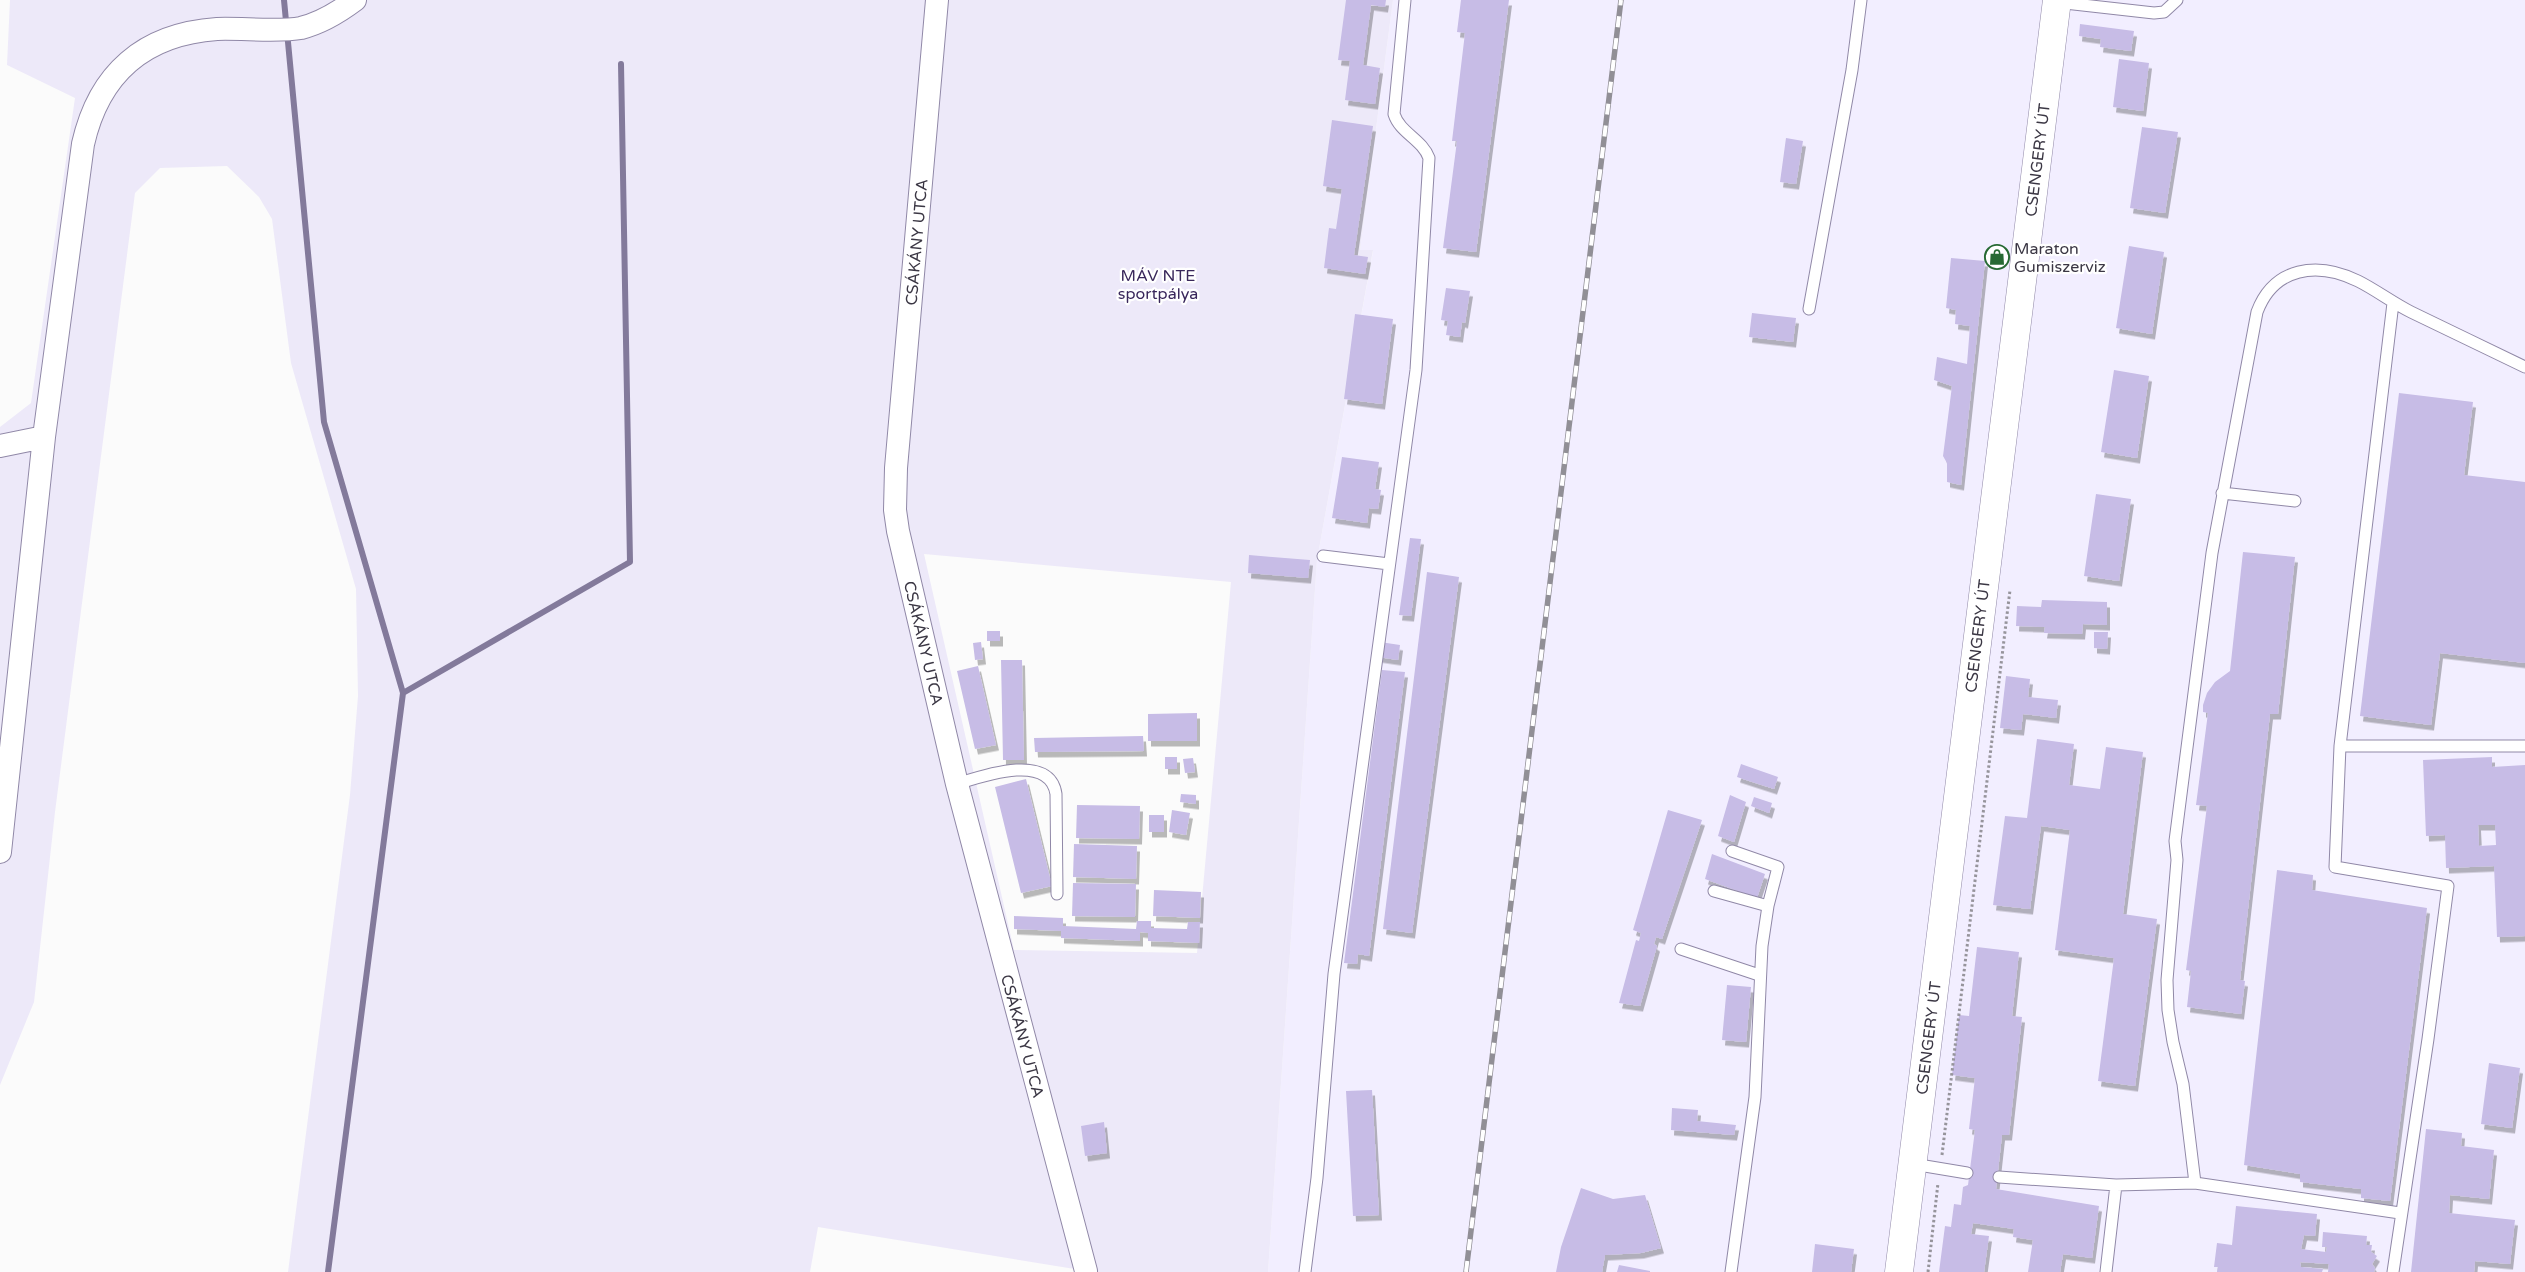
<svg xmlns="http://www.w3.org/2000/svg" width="2525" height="1272" viewBox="0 0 2525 1272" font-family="'Varela Round',sans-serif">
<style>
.built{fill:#f2eeff}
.green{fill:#ede9f9;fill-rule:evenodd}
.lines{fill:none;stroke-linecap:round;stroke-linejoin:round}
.stream{stroke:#837a9b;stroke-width:6}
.building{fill:#c7bce6;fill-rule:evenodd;filter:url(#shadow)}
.lane-casing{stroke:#9088a7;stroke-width:13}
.street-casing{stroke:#9088a7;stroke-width:24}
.secondary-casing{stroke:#9088a7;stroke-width:29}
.path{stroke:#96949b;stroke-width:3;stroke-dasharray:2.5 2.5;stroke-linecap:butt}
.lane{stroke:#fff;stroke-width:11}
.street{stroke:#fff;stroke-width:22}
.secondary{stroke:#fff;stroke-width:28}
.rail-casing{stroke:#918f96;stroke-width:5.5}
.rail{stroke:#fff;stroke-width:4;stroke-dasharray:11;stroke-linecap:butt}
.labels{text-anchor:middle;stroke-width:4.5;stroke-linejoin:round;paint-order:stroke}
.street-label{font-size:16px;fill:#3b3744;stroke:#fff}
.poi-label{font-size:16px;fill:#3b3744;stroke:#fff;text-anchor:start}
.park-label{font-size:16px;fill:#39275b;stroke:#fff}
</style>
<defs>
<filter id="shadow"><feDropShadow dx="3" dy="5.5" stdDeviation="0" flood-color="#0004"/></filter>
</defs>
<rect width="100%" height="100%" fill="#fbfbfb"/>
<path class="built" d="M 1393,0 L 2525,0 L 2525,1272 L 1268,1272 L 1317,560 L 1373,251 L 1360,250 Z"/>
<path class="green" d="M 10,0 L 1393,0 L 1360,250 L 1373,250 L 1317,560 L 1268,1272 L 1093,1272 L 818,1227 L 810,1272 L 288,1272 L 350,795 L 358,696 L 356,589 L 291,363 L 272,219 L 259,197 L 227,166 L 160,168 L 135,193 L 55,812 L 34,1002 L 0,1085 L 0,427 L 31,403 L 75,98 L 7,65 ZM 924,554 L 1231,582 L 1197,953 L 1014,950 Z"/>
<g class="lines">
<path class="stream" d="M 284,0 L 324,422 L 403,693 L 328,1272
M 403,693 L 630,562 L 621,64"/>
</g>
<path class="building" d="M 1346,0 L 1386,0 L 1385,7 L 1371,5 L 1363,65 L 1380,68 L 1375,104 L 1345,100 L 1350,61 L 1338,60 Z
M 1461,0 L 1509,0 L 1476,252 L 1443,248 L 1457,141 L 1452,141 L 1465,33 L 1457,32 Z
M 2080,24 L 2134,31 L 2131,51 L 2100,47 L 2101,39 L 2079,36 Z
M 2119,59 L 2149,63 L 2143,111 L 2113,107 Z
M 1332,120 L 1373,126 L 1354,255 L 1368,257 L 1365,274 L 1324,268 L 1329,228 L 1336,229 L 1342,189 L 1323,186 Z
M 2142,127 L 2178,132 L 2165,213 L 2130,208 Z
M 1786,138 L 1803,141 L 1796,184 L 1780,182 Z
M 2129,246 L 2164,252 L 2152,334 L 2116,328 Z
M 1951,258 L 1985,261 L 1961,485 L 1947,482 L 1947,463 L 1943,456 L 1952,386 L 1934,380 L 1937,357 L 1967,364 L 1970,326 L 1955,324 L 1956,310 L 1946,308 Z
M 1446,288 L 1470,291 L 1465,323 L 1462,322 L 1460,337 L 1446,335 L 1448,321 L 1441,320 Z
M 1752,313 L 1796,318 L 1793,342 L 1749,337 Z
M 1355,314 L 1393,319 L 1382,404 L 1344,399 Z
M 2114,370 L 2149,376 L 2137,458 L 2101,452 Z
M 2399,393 L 2473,402 L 2464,475 L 2525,482 L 2525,663 L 2440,653 L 2431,725 L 2360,716 Z
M 1342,457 L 1379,462 L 1375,489 L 1381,490 L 1378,509 L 1369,508 L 1367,523 L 1332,518 Z
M 2096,494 L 2131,499 L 2119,581 L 2084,576 Z
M 1410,538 L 1421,539 L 1411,616 L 1399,615 Z
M 2243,552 L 2295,557 L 2278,714 L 2270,714 L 2240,980 L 2245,981 L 2241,1014 L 2187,1007 L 2191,971 L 2186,970 L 2207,806 L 2196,805 L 2208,713 L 2203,712 L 2203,705 L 2207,693 L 2215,682 L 2230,671 Z
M 1249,555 L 1310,560 L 1308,578 L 1248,573 Z
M 1427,572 L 1459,577 L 1412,933 L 1383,929 Z
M 2042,600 L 2107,602 L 2107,625 L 2083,624 L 2082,634 L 2044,633 L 2045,627 L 2016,626 L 2017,606 L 2041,607 Z
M 987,631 L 1000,631 L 1000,641 L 987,641 Z
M 2094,632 L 2108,632 L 2107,649 L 2094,648 Z
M 981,642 L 983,659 L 975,660 L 973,643 Z
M 1380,642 L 1400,645 L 1398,660 L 1378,657 Z
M 1001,660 L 1022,660 L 1024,760 L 1003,760 Z
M 978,666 L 996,745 L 975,749 L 957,671 Z
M 1382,670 L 1405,672 L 1369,956 L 1358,954 L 1357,964 L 1344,963 Z
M 2006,676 L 2030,679 L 2028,697 L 2058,700 L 2056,718 L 2023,714 L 2021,730 L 2000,728 Z
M 1197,713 L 1197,741 L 1148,741 L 1148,714 Z
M 1143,736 L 1144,751 L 1035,752 L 1034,738 Z
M 2037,739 L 2074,744 L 2069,785 L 2100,789 L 2106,747 L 2143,752 L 2123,914 L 2157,919 L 2135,1086 L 2098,1081 L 2114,958 L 2055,950 L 2070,830 L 2041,826 L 2030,909 L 1993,905 L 2005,816 L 2027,818 Z
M 1165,757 L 1177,757 L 1177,769 L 1165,769 Z
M 2492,757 L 2492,767 L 2525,765 L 2525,936 L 2497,937 L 2494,866 L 2446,868 L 2445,835 L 2426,836 L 2423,760 ZM 2478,825 L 2495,825 L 2496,845 L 2479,846 Z
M 1193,758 L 1195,772 L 1185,773 L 1183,759 Z
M 1741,764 L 1778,777 L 1774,789 L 1737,777 Z
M 1026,779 L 1052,886 L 1021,893 L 995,787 Z
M 1181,794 L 1196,795 L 1196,804 L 1180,802 Z
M 1730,795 L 1746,802 L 1734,842 L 1718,836 Z
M 1754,797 L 1772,803 L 1769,813 L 1751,806 Z
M 1077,805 L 1140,806 L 1139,839 L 1076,838 Z
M 1172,810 L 1190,813 L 1186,835 L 1169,832 Z
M 1668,810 L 1702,820 L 1662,939 L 1656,937 L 1654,944 L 1657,946 L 1640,1006 L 1619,1003 L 1636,940 L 1639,941 L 1641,933 L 1633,930 Z
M 1149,815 L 1164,815 L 1164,832 L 1149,832 Z
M 1074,844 L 1137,846 L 1136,879 L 1073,877 Z
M 1712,854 L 1765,874 L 1757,898 L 1705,879 Z
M 2277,870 L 2313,875 L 2312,890 L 2427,908 L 2390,1201 L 2361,1198 L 2361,1189 L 2300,1182 L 2300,1174 L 2244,1165 Z
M 1073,883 L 1136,884 L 1135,917 L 1072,916 Z
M 1154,890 L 1201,892 L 1200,918 L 1153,916 Z
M 1014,916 L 1063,918 L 1063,926 L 1136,929 L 1137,921 L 1151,921 L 1151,928 L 1187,929 L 1188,922 L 1200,922 L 1199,943 L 1148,941 L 1148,933 L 1140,932 L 1140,941 L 1061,938 L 1061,931 L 1014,929 Z
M 1977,947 L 2019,952 L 2012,1016 L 2022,1017 L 2009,1135 L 2002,1135 L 1996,1189 L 2099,1206 L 2092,1258 L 2063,1254 L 2060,1272 L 2028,1272 L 2033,1240 L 2013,1237 L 2014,1229 L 1973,1223 L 1971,1234 L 1989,1236 L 1984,1272 L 1939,1272 L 1945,1226 L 1951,1227 L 1954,1204 L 1961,1205 L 1963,1187 L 1968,1185 L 1975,1130 L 1969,1129 L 1975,1078 L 1952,1075 L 1959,1015 L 1969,1016 Z
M 1727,985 L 1751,987 L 1746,1042 L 1722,1040 Z
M 2489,1063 L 2520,1068 L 2512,1128 L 2481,1124 Z
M 1372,1090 L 1379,1215 L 1353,1216 L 1346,1091 Z
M 1672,1108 L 1698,1110 L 1697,1121 L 1736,1125 L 1734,1135 L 1671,1130 Z
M 1104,1122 L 1107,1153 L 1085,1156 L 1081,1126 Z
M 2426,1129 L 2462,1133 L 2461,1146 L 2494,1150 L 2489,1199 L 2450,1195 L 2449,1213 L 2515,1220 L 2510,1264 L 2475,1261 L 2474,1272 L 2411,1272 Z
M 1581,1188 L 1613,1199 L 1645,1195 L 1661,1248 L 1641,1253 L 1605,1255 L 1602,1272 L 1556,1272 L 1561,1247 Z
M 2236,1206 L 2317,1214 L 2315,1236 L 2304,1235 L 2301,1249 L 2326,1252 L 2327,1247 L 2322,1247 L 2323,1232 L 2367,1236 L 2366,1245 L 2372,1245 L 2371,1252 L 2377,1256 L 2372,1264 L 2375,1268 L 2374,1272 L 2328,1272 L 2329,1264 L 2300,1262 L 2301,1267 L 2323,1269 L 2322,1272 L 2217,1272 L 2218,1267 L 2214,1267 L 2217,1243 L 2232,1245 Z
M 1815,1244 L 1854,1249 L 1851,1272 L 1812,1272 Z
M 1619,1265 L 1650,1271 L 1650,1272 L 1617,1272 Z"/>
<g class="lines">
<defs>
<path id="lane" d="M 2056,2 L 2154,13 L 2164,12 L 2177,0
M 1809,309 L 1852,70 L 1861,0
M 2222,493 L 2295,501
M 1323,556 L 1389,564
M 2340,746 L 2525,746
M 957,784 C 982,776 1050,752 1056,794 L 1057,894
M 1714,891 L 1768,906
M 1681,949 L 1759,975
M 1913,1164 L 1967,1173
M 1999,1177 L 2116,1185 L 2195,1183 L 2400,1213
M 2195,1183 L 2183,1084 L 2173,1042 L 2168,1010 L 2167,980 L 2177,860 L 2175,841 L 2212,553 L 2257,312 C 2274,267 2317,261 2358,281 C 2376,290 2393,303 2411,312 C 2449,330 2487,349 2525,367
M 1305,1272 L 1317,1178 L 1334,974 L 1416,370 L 1429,158 C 1422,139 1400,133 1394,114 L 1405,0
M 1731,1272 L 1755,1097 L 1762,946 L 1768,906 L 1778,867 L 1732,851
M 2106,1272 L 2116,1185
M 2393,1272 L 2428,1039 L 2448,886 L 2335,867 L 2340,746 L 2393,303"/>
<path id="street" d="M 937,0 L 896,468 L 895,510 L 898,531 L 957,784 L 1086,1271
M 0,446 L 44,437
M 0,852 L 44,437 L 83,144 C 99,73 144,34 217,29 C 241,28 279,32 301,28 C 321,23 339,12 355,0"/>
<path id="secondary" d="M 1899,1272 L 2057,0"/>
</defs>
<use href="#lane" class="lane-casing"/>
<use href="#street" class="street-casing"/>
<use href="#secondary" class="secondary-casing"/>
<path class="path" d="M 1942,1155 L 2010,590
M 1928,1272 L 1938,1183"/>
<use href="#lane" class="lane"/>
<use href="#street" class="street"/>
<use href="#secondary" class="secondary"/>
<defs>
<path id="rail" d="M 1466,1272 L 1621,0"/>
</defs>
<use href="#rail" class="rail-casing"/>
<use href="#rail" class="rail"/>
</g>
<defs>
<symbol id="shop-ring" viewBox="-11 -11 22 22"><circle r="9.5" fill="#fff" stroke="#276933" stroke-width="1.5"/><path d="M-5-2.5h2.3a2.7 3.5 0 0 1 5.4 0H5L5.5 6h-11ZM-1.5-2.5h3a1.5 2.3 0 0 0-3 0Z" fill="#276933"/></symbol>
</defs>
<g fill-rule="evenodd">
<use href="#shop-ring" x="1983" y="243" width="28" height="28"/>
</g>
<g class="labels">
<g class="street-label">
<text transform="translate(2037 160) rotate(-83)" y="6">CSENGERY ÚT</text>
<text transform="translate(916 242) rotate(-85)" y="6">CSÁKÁNY UTCA</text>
<text transform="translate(1977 636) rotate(-83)" y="6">CSENGERY ÚT</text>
<text transform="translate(924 643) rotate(77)" y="6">CSÁKÁNY UTCA</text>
<text transform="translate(1023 1036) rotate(75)" y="6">CSÁKÁNY UTCA</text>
<text transform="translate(1928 1038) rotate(-83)" y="6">CSENGERY ÚT</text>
</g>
<g class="poi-label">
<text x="2014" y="254">Maraton<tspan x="2014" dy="18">Gumiszerviz</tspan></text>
</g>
<g class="park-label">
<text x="1158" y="281">MÁV NTE<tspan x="1158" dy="18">sportpálya</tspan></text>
</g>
</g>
</svg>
